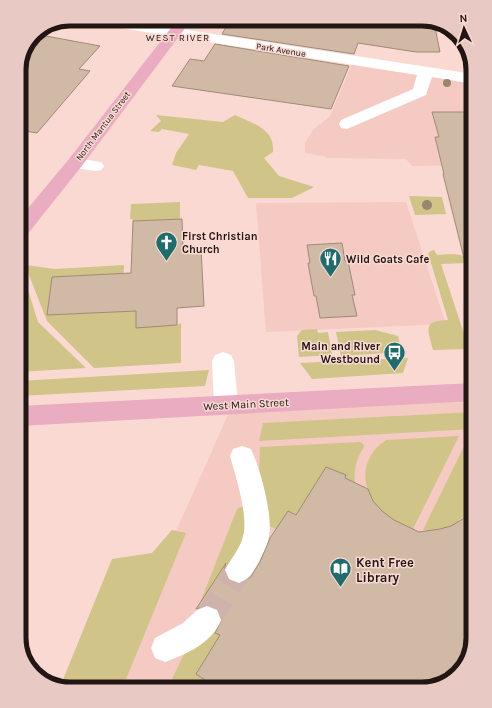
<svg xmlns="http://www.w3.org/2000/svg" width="492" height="708" viewBox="0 0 492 708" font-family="Karla,sans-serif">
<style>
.built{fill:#f4cac2}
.green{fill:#d1c488}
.building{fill:#d0baa5;stroke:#9f8a76}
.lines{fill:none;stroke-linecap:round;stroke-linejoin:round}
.minor-tunnel{stroke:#cfb2ac;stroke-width:26;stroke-dasharray:26 14;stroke-linecap:butt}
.minor{fill:#fff;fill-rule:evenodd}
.major{fill:#e9acc1;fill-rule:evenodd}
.tree{fill:#9a866c}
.labels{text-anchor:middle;stroke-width:3;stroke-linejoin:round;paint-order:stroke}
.far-street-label{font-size:9px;fill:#221614;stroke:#fad9d2}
.far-neighbourhood-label{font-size:10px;letter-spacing:1px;fill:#221614;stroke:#fad9d2}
.poi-label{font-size:11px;font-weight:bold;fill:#221614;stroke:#fad9d2;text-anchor:start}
.street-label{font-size:11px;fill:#221614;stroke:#fad9d2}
.near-poi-label{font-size:13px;font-weight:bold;fill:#221614;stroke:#fad9d2;text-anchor:start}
.rim{fill:none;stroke:#221614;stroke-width:5}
</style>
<rect width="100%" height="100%" fill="#fad9d2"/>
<path class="built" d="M 89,19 L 185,19 L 173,33 Z
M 352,64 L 473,81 L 473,165 L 412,166 L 406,159 L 327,158 L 323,156 L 305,153 L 305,143 L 313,130 L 330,116 Z
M 406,202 L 446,324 L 266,332 L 256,203 Z
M 473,392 L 473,638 L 466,664 L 447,682 L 422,689 L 105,689 L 212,451 L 232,405 Z"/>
<path class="green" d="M 156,115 L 223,122 L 235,115 C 254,124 275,129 273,152 L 264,158 L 279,176 L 314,187 L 292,198 L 248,198 L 233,171 L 199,165 L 196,170 L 172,165 L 176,153 L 189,134 L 162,129 L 159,132 L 150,131 L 161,121 Z
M 409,196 L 442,197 L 446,214 L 415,215 Z
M 180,202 L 180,219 L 133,221 L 132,219 L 130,219 L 131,204 Z
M 434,250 L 437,255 C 447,255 466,251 468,263 L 441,264 L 469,349 L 433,350 C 432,344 424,327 432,323 C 436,320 443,321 448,320 L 428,253 L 431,251 Z
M 25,265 L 55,269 L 124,265 L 123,282 L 92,275 L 52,277 L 47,315 L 136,311 L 136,327 L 177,325 L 181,323 L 181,363 L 94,368 L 47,321 Z
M 21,267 L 38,322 L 86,368 L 19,372 L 19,269 Z
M 317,329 L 318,333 L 328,332 L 332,355 L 299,357 L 297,336 L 302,330 Z
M 375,330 L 398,336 L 402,352 L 341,356 L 336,332 Z
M 408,358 L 403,373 L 312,379 L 300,363 Z
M 209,370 L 205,386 L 19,396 L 19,381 Z
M 473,412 L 473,429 L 259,441 L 263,423 Z
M 459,436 L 413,529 C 402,525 392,520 383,512 C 359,490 359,458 386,440 Z
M 469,436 L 473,436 L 473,504 C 463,523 444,533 423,530 Z
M 360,442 L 363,444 L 364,447 C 356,459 354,469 355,483 L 345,478 L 346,475 L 326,467 L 296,515 L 288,511 L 276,529 L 267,525 L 259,475 L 260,447 Z
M 240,507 L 244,507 L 246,510 L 245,542 L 230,565 L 226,563 L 200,603 L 237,509 Z
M 172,530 L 186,533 L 122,689 L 67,689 L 60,687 L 112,559 L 152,553 Z
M 212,631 L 220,635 L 196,674 L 218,689 L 170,689 L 172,679 L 187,648 Z"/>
<path class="building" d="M 231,19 L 358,19 L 410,27 L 435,27 L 440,52 L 416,52 L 358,43 L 354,54 L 222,34 Z
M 35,34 L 100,46 L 79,69 L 90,71 L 37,133 L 19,130 L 19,66 Z
M 215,44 L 349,66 L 331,109 L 172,86 L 190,59 L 204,61 Z
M 432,112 L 473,112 L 473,260 L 465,262 L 443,174 L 444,174 L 435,137 L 439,137 Z
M 182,219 L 183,249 L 201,248 L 204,306 L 177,308 L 177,325 L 136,328 L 136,311 L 47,315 L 52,277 L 131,273 L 133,221 Z
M 342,243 L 345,261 L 348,261 L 355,295 L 352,295 L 357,316 L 320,318 L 316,296 L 314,296 L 308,263 L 310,263 L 307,245 Z
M 326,467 L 346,475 L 345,478 L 368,489 L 373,501 L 382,511 L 394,520 L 419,532 L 440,529 L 451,526 L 473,513 L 473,638 L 466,664 L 447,682 L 422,689 L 218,689 L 196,674 L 220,635 L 215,633 L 222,619 L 218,609 L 208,605 L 196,609 L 226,563 L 224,571 L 228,580 L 240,584 L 250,578 L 260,562 L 270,538 L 288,511 L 296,515 Z"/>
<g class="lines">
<path class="minor-tunnel" d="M 207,620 L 239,570"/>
<path class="minor" d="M 82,19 L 116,19 L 473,74 L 473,84 L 432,77 L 426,95 L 347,129 L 341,128 L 339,124 L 341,120 L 413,89 L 417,75 L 89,23 L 84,22 Z
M 75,158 L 101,162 L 104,166 L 101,170 L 95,171 L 69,167 L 66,163 L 69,159 Z
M 223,352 L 231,355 L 234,361 L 238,405 L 234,412 L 226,414 L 218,412 L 214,405 L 212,361 L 215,355 Z
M 242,446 L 251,449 C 260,468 273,514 269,536 C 268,544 263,553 259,561 C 253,572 251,578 239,583 L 229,579 L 225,570 C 230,560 238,551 242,540 C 250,519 236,478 230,456 L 233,449 Z
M 207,606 L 217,610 L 221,620 C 212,643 187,654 165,662 L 155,658 L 151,648 L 155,638 L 183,623 L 197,610 Z"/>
<path class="major" d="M 178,19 L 192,19 L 81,167 L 26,236 L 19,238 L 19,219 L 69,159 Z
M 473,383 L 473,401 L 19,426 L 19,406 Z"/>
</g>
<g class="tree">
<circle cx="447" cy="83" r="4"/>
<circle cx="427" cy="205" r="5"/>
</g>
<defs>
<symbol id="church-pin" viewBox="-11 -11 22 30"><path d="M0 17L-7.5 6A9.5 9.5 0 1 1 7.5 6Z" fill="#206c6d" stroke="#fad9d2"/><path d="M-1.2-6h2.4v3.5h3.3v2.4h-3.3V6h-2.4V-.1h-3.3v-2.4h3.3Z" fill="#fff"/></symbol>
<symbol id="restaurant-pin" viewBox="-11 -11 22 30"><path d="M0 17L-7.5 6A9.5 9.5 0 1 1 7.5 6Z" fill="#206c6d" stroke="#fad9d2"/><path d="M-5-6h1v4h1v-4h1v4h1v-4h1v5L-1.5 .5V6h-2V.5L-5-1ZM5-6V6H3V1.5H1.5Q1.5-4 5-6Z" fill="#fff"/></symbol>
<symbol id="bus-pin" viewBox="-11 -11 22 30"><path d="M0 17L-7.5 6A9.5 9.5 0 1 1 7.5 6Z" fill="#206c6d" stroke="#fad9d2"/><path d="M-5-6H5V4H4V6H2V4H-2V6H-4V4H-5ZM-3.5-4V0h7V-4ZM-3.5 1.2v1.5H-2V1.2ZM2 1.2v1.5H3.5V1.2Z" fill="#fff"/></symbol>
<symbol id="library-pin" viewBox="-11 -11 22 30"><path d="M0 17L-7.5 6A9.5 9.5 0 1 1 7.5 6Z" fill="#206c6d" stroke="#fad9d2"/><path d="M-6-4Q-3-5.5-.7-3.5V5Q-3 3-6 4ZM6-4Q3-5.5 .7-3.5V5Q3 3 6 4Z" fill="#fff"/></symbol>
</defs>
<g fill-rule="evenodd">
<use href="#church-pin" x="154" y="230" width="25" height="34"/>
<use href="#restaurant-pin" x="318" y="246" width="25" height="34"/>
<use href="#bus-pin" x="382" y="340" width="25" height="34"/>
<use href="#library-pin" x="328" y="556" width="25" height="34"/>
</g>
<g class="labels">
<g class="far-street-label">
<text transform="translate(281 50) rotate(9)" y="3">Park Avenue</text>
<text transform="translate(103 126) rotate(-53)" y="3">North Mantua Street</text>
</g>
<g class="far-neighbourhood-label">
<text x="178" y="41">WEST RIVER</text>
</g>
<g class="poi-label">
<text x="182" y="240">First Christian<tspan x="182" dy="13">Church</tspan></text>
<text x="346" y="263">Wild Goats Cafe</text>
<text x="380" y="350" text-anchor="end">Main and River<tspan x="380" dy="13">Westbound</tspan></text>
</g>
<g class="street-label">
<text transform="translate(246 404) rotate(-3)" y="4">West Main Street</text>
</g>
<g class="near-poi-label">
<text x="356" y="567">Kent Free<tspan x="356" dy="15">Library</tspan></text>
</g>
</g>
<path d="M0 0H492V708H0ZM70 26H422A44 44 0 0 1 466 70V638A44 44 0 0 1 422 682H70A44 44 0 0 1 26 638V70A44 44 0 0 1 70 26Z" fill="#e9c9c3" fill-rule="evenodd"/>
<path class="rim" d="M70 26H422A44 44 0 0 1 466 70V638A44 44 0 0 1 422 682H70A44 44 0 0 1 26 638V70A44 44 0 0 1 70 26Z"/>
<g transform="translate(464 28) rotate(356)" stroke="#fad9d2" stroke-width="3" paint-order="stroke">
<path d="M0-3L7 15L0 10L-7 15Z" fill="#221614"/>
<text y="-6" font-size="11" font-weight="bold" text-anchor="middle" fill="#221614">N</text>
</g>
</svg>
